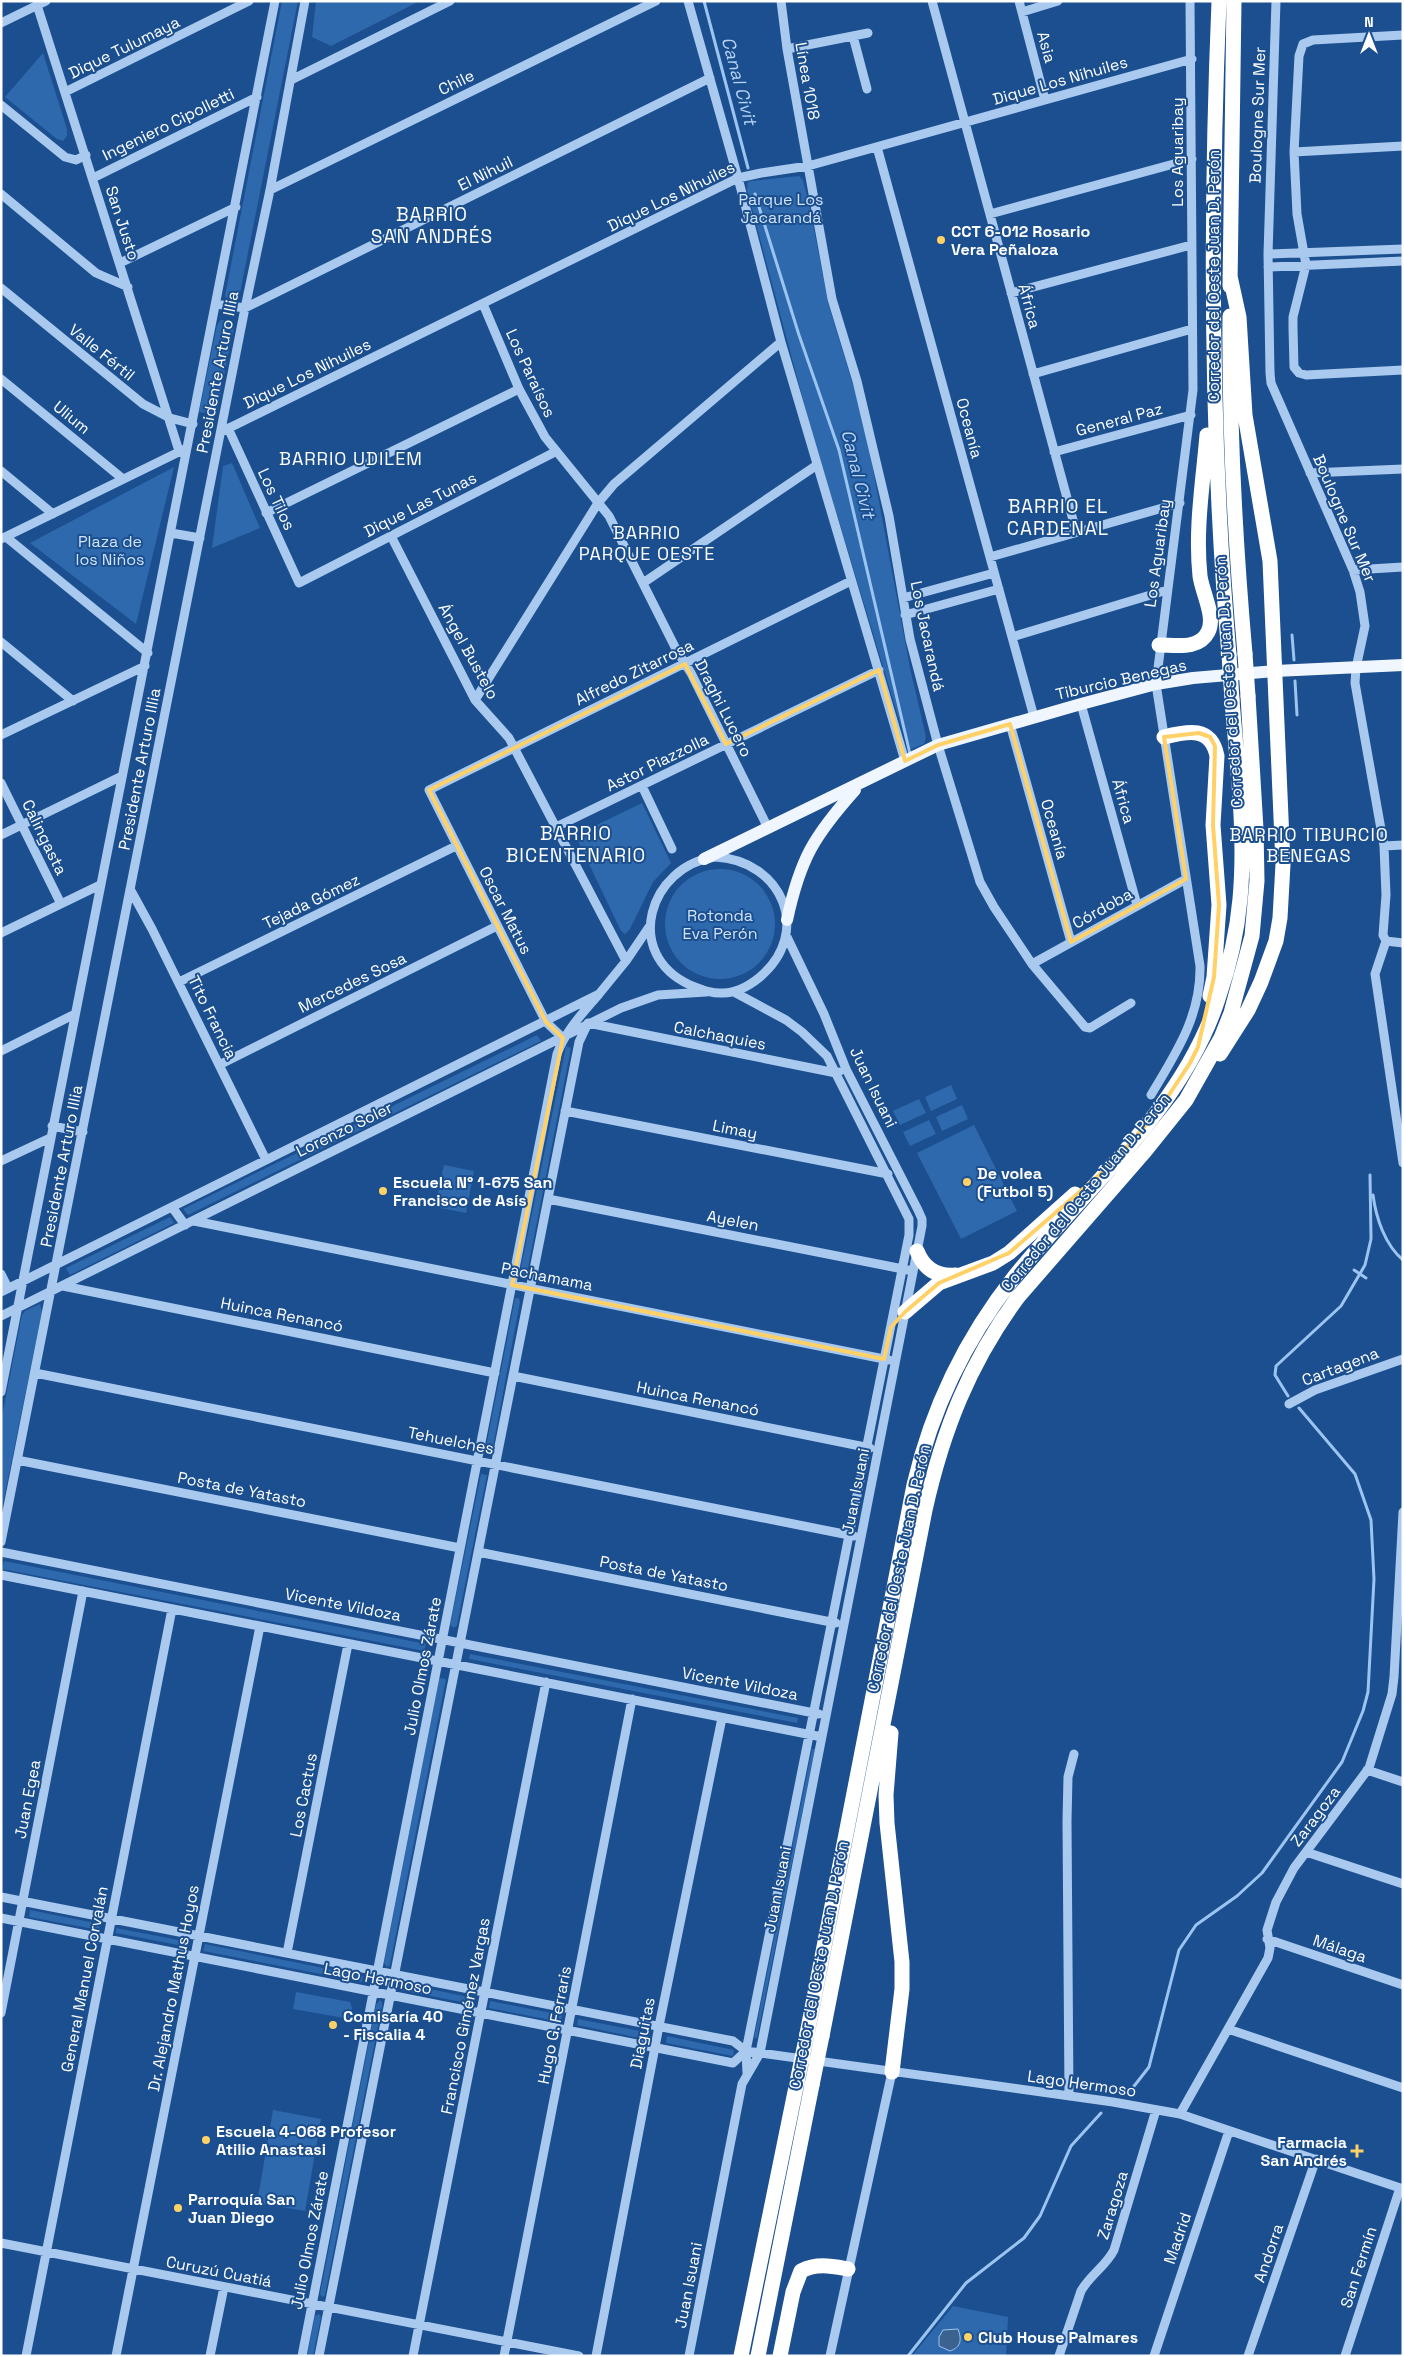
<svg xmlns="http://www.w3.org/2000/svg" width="1404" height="2357" viewBox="0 0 1404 2357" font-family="'Space Grotesk',sans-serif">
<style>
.green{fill:#2e69ad}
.water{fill:#3c6290;stroke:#9cc4f0}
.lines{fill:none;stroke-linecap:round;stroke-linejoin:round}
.stream{stroke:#9cc4f0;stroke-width:3}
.minor{stroke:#a9c9ee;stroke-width:9}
.major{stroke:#f0f6ff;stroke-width:12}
.highway{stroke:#fff;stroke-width:15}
.highway-bridge{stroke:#fff;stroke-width:15}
.marked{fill:none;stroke:#ffd166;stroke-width:4;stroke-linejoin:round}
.poi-dot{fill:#ffd166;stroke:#1b4f8f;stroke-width:2}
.labels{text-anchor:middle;stroke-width:4;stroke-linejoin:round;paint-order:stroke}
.street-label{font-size:16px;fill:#fff;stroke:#1b4f8f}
.park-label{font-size:16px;fill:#cfe3fa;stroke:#1b4f8f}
.poi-label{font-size:16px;font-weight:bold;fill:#fff;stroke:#1b4f8f;text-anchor:start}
.water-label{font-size:18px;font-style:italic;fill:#b5d3f5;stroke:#1b4f8f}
.neighbourhood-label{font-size:18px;letter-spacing:1px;fill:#fff;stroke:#1b4f8f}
.quarter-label{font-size:19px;letter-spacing:1px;fill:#fff;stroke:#1b4f8f}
</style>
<rect width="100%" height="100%" fill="#1b4f8f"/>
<path class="green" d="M 282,1 L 298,1 L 239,298 L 236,302 L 229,302 L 225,296 Z
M 316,1 L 420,1 L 331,46 L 312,37 Z
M 43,53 L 67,129 L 67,136 L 63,141 L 57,139 L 5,97 Z
M 799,176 L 803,180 L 810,208 L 828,303 L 864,421 L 910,668 L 926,737 L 924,744 L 911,749 L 907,746 L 809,422 L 747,190 L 748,182 L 751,181 Z
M 221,320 L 230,320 L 234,327 L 216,415 L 199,412 L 217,325 Z
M 232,463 L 260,528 L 212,548 L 223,466 Z
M 174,467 L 136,624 L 30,543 Z
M 642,803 L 671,863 L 653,882 L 630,929 L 625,934 L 621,931 L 578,841 L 580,833 Z
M665 924a55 55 0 1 1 110 0a55 55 0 1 1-110 0Z
M 537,1035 L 541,1041 L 188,1215 L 183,1209 Z
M 566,1046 L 571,1048 L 527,1273 L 525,1277 L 521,1277 L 520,1272 Z
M 951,1085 L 957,1099 L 931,1111 L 925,1097 Z
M 919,1099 L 926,1113 L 900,1125 L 893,1111 Z
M 962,1105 L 968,1119 L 942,1131 L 936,1117 Z
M 929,1120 L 936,1134 L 910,1146 L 903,1132 Z
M 974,1125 L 1017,1211 L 961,1239 L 917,1153 Z
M 444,1165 L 474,1171 L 466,1213 L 435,1207 Z
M 170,1217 L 174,1223 L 70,1275 L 66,1268 Z
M 515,1298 L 519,1298 L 520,1302 L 492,1452 L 487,1455 L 485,1452 Z
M 40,1304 L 42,1312 L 1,1513 L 1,1421 L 22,1315 L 25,1311 Z
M 481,1474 L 487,1475 L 457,1625 L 454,1628 L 450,1625 Z
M 4,1561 L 426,1644 L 424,1651 L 2,1569 Z
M 470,1654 L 798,1718 L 797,1723 L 469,1659 Z
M 439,1678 L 446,1679 L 390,1965 L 387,1967 L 384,1963 Z
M 812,1749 L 815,1749 L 757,2038 L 754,2038 Z
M 30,1910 L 100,1924 L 99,1930 L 29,1917 Z
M 116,1928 L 189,1942 L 188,1947 L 116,1933 Z
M 205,1944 L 363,1976 L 362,1982 L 203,1951 Z
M 401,1983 L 473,1998 L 472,2004 L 400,1990 Z
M 296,1992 L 350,2002 L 352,2008 L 350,2019 L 293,2009 Z
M 380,2000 L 382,2002 L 382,2006 L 325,2295 L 322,2297 L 320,2294 L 376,2005 Z
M 490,2001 L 562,2015 L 561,2022 L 489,2008 Z
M 578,2019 L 650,2033 L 649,2040 L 577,2025 Z
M 667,2036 L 734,2050 L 733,2056 L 666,2043 Z
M 273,2110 L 321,2119 L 305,2211 L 257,2203 Z
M 953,2306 L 1008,2317 L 1006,2356 L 912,2356 Z
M 319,2314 L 321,2317 L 313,2356 L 307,2356 L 315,2316 Z"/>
<path class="water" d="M 958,2329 C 962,2340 961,2347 950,2351 L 939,2346 L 939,2337 L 943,2330 Z"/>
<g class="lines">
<path class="stream" d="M 704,1 L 748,168
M 755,194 L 799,335 L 839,450 L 910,754
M 1292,635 L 1294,660
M 1295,681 L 1297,715
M 1373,1195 C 1376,1218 1385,1245 1403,1260
M 1354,1270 L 1366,1278
M 1288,1396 L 1275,1375 L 1276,1366 L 1341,1306 L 1365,1265 L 1371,1239 L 1370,1175
M 1131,2090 L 1149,2067 L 1179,1950 L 1196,1925 L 1237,1896 L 1262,1873 L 1342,1762 L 1363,1711 L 1368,1692 L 1374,1579 L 1371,1520 L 1355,1474 L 1299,1408
M 908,2356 L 966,2283 L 1024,2238 L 1040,2216 L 1071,2146 L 1101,2113"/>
<path class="minor" d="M 688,1 L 738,178 L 781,342 L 905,761
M 781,1 L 787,49 L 832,299 L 857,381 L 889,516 L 910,639 L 938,745 L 980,882 L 994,907 L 1032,964 L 1085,1027 L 1090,1028 L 1131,1003
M 932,1 L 1076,531
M 1019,1 L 1045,100
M 1276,1 L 1268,254 L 1270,373 L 1271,383 L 1353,570 L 1360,592 L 1365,626 L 1356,668 L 1355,683 L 1384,846 L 1386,895 L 1383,935 L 1386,941 L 1375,974 L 1403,1163
M 37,5 L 179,451
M 1022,12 L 1058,1
M 1,23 L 46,1
M 1403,35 L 1313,40 L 1303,44 L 1299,56 L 1294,152 L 1297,214 L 1306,265 L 1293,317 L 1293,328 L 1294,367 L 1299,373 L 1306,375 L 1403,370
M 853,36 L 867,89
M 787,49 L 868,33
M 291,80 L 450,1
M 65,92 L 249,1
M 1,105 L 65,157 L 76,160 L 86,155
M 877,147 L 1034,717
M 1294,152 L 1403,146
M 93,178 L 257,97
M 270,190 L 656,1
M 1,194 L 96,273 L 128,287
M 990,214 L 1192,159
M 1268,254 L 1403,249
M 120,263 L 236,207
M 1268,267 L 1403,261
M 1,288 L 143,404 L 170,418 L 193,424
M 1011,293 L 1191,245
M 216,304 L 245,308 L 710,78
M 483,304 L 519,389 L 545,437 L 609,516 L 677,651 L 691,673 L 768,828
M 1033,374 L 1192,329
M 1,379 L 123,479
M 228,428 L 299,583 L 555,452
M 221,432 L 738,178 L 761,173 L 808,166 L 1192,59
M 1054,452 L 1191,415
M 1,471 L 53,514
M 1310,473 L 1403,469
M 266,513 L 519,389
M 171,533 L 200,538
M 391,536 L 475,700 L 509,738 L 626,961
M 6,537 L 148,653
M 1,539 L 185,449
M 990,557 L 1180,503
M 1353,570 L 1403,567
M 643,583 L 817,465
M 903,598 L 994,573
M 905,615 L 999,589
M 1012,637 L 1167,590
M 1,642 L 73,701
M 475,700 L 598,503 L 614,484 L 781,342
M 1081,704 L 1137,905
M 1010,724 L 1071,942
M 1,735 L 145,666
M 1,783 L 61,904
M 642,786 L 672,849
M 556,827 L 879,670
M 1,835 L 122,776
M 1384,846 L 1403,845
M 715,857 C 782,860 813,932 760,977 C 749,986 737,993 723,993 C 711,994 701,989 690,985 C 622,954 649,866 715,857 Z
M 130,889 L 152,929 L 266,1160
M 1,933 L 100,885
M 1386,941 L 1403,943
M 1032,964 L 1186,879
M 179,982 L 456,846
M 734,992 L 786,1020 L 802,1032 L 827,1056 L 909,1219 L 909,1235 L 746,2051 L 747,2073
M 588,1023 L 836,1073 L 839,1072
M 563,1038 L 546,1022 L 429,790 L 851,581
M 1,1051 L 75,1014
M 219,1065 L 497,926
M 1151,1095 C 1176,1053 1201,1016 1200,966 L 1156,684 L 1193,390 L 1190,1
M 565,1111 L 888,1174
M 52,1126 L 83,1132
M 1,1161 L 50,1138
M 548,1199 L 908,1270
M 172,1207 L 185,1225
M 194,1221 L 889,1360
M 1,1274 L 8,1288
M 63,1286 L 495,1373
M 1,1292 L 599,994 L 626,961 L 649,927
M 1,1316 L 621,1008 L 658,995 L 706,992
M 35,1373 L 854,1536
M 513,1376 L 870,1448
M 1,1392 L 275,1
M 1289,1404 L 1315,1390 L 1403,1359
M 17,1460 L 460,1548
M 1,1542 L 245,308 L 270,190 L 305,1
M 1,1552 L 819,1714
M 478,1552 L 836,1623
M 1,1575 L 822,1737
M 1367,1770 L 1403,1782
M 1306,1852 L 1403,1884
M 1,1897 L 733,2041 L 746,2051 L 1113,2102 L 1180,2114 L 1403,2189
M 1,1918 L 733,2063 L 746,2051
M 1267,1939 L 1403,1985
M 287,1953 L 348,1644
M 1,2013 L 83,1591
M 1228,2029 L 1403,2088
M 1069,2096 L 1067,1821 L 1068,1777 L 1074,1754
M 1180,2114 L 1268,1958 L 1270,1948 L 1267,1930 L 1276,1902 L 1294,1868 L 1369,1768 L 1392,1694 L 1394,1677 L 1403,1512
M 1,2243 L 579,2356
M 26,2356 L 172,1609
M 116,2356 L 260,1626
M 210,2356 L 224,2287
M 302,2356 L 557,1054 C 566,1030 582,1014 599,994
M 319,2356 L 579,1042 L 588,1023
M 413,2356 L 546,1682
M 504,2356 L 632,1699
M 596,2356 L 659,2026 L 722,1718
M 689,2356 L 742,2084 L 760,2053 L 922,1226 L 922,1219 L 918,1210 L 846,1069 L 824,1014 L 787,937
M 830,2356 L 892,2072
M 1059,2356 L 1081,2291 C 1090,2275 1106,2266 1114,2250 L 1156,2110
M 1154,2356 L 1229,2131
M 1248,2356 L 1316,2159
M 1345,2356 L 1400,2188"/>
<path class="major" d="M 704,859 L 938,745 L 1081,704 L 1156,684 L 1193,678 L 1275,671 L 1403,665
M 787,920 C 800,859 814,836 855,790"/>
<path class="highway" d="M 1219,1 C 1210,219 1210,438 1229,655
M 1230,286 L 1234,1
M 1230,316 C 1229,431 1235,540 1245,654
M 1159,645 C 1176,645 1199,650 1208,632 C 1216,617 1202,592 1200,576 C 1195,529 1203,482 1207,435
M 1164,737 C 1188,731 1211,726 1217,756 L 1213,825 L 1219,905 L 1214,977 L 1210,996
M 1220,1054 L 1248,1010 L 1261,982 L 1276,941 L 1280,918 L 1283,864 L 1270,561 L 1245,415 L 1239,317 L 1230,276
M 917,1251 C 924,1269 937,1277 956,1275
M 905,1312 L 939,1283 L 993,1263 L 1009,1253 L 1075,1194
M 891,1733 L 886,1795 L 887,1823 L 902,1962 L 902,1989 L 892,2072
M 807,2034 L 914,1485 C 932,1408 966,1338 1015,1276 C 1086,1187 1182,1110 1218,999 C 1229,967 1237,933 1240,899 C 1246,834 1237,765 1232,700
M 822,2036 L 925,1510 C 943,1430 969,1364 1018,1297 L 1145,1151 L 1186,1100 L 1221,1038 L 1231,1013 L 1252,936 L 1257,881 L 1256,829 L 1248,696
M 741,2356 L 797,2082
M 758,2356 L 812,2085
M 780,2356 L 793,2292 L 801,2271 C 817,2263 831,2266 848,2269"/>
<path class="highway-bridge" d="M 1245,654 L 1248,696
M 1229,655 L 1232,700
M 797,2082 L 807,2034
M 812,2085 L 822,2036"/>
</g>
<path class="marked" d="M 685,664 L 726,744 L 879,670 L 905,761 L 938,745 L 1010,724 L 1071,942 L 1186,879 L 1164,737 L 1199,733 L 1210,737 L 1215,746 L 1213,825 L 1219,905 L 1214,977 L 1198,1047 L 1190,1063 L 1161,1107 L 1113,1163 L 1009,1253 L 939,1283 L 905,1312 L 891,1327 L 884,1359 L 512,1285 L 563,1038 L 546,1022 L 429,790 Z"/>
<g class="poi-dot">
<circle cx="941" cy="240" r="5"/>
<circle cx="967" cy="1182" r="5"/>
<circle cx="383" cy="1191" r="5"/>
<circle cx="333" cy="2025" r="5"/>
<circle cx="206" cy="2140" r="5"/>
<path d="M1354.5 2143.5h5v5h5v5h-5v5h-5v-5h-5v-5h5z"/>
<circle cx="178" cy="2208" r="5"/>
<circle cx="968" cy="2337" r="5"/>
</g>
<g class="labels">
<g class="street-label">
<text transform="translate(124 47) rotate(-26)" y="6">Dique Tulumaya</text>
<text transform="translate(1047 47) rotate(75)" y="6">Asia</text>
<text transform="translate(1060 80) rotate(-16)" y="6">Dique Los Nihuiles</text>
<text transform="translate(808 81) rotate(80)" y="6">Línea 1018</text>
<text transform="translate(456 82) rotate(-26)" y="6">Chile</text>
<text transform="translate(1257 115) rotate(-88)" y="6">Boulogne Sur Mer</text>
<text transform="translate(168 124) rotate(-26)" y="6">Ingeniero Cipolletti</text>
<text transform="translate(1177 152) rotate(-90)" y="6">Los Aguaribay</text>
<text transform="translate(485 173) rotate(-26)" y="6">El Nihuil</text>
<text transform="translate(671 196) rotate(-26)" y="6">Dique Los Nihuiles</text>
<text transform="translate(123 223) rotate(72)" y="6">San Justo</text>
<text transform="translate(1213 276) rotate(-90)" y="6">Corredor del Oeste Juan D. Perón</text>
<text transform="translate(1030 306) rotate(75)" y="6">África</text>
<text transform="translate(102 352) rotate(39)" y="6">Valle Fértil</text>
<text transform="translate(217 372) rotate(-79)" y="6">Presidente Arturo Illia</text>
<text transform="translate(307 373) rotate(-26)" y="6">Dique Los Nihuiles</text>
<text transform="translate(531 373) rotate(65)" y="6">Los Paraísos</text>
<text transform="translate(72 417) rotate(39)" y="6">Ulium</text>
<text transform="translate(1119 419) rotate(-15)" y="6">General Paz</text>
<text transform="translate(970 428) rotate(75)" y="6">Oceanía</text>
<text transform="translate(277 499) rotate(65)" y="6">Los Tilos</text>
<text transform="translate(420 504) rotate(-27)" y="6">Dique Las Tunas</text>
<text transform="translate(1345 518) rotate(67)" y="6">Boulogne Sur Mer</text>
<text transform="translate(1157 553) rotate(-82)" y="6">Los Aguaribay</text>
<text transform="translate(928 636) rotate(78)" y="6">Los Jacarandá</text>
<text transform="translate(469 651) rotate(61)" y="6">Ángel Bustelo</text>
<text transform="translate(634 672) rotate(-26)" y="6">Alfredo Zitarrosa</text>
<text transform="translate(1121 679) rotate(-13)" y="6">Tiburcio Benegas</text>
<text transform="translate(1228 682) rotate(-94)" y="6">Corredor del Oeste Juan D. Perón</text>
<text transform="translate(724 708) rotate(63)" y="6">Draghi Lucero</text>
<text transform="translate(657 762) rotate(-26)" y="6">Astor Piazzolla</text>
<text transform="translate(139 769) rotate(-79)" y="6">Presidente Arturo Illia</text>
<text transform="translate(1124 801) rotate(74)" y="6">África</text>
<text transform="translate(1055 829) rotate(74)" y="6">Oceanía</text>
<text transform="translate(45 837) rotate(64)" y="6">Calingasta</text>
<text transform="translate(311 901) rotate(-26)" y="6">Tejada Gómez</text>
<text transform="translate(1102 908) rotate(-29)" y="6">Córdoba</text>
<text transform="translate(506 910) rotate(63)" y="6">Oscar Matus</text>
<text transform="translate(352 982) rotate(-26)" y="6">Mercedes Sosa</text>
<text transform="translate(213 1017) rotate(64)" y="6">Tito Francia</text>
<text transform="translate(720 1035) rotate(11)" y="6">Calchaquies</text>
<text transform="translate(874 1087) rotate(64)" y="6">Juan Isuani</text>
<text transform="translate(344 1129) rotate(-26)" y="6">Lorenzo Soler</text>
<text transform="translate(735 1129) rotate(11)" y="6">Limay</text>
<text transform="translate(61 1166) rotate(-79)" y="6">Presidente Arturo Illia</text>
<text transform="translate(1085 1192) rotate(-50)" y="6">Corredor del Oeste Juan D. Perón</text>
<text transform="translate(733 1220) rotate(11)" y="6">Ayelen</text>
<text transform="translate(547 1276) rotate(11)" y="6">Pachamama</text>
<text transform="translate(282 1314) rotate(11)" y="6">Huinca Renancó</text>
<text transform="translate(1340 1366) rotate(-21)" y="6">Cartagena</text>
<text transform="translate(698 1398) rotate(11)" y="6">Huinca Renancó</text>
<text transform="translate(451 1440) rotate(11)" y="6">Tehuelches</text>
<text transform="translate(242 1489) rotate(11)" y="6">Posta de Yatasto</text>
<text transform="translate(855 1491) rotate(-79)" y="6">Juan Isuani</text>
<text transform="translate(898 1568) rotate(-78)" y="6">Corredor del Oeste Juan D. Perón</text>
<text transform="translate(664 1573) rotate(11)" y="6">Posta de Yatasto</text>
<text transform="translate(343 1604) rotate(11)" y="6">Vicente Vildoza</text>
<text transform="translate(422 1666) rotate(-79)" y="6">Julio Olmos Zárate</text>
<text transform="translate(740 1683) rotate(11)" y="6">Vicente Vildoza</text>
<text transform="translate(303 1795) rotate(-79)" y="6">Los Cactus</text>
<text transform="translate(27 1799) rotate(-79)" y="6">Juan Egea</text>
<text transform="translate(1315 1816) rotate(-53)" y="6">Zaragoza</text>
<text transform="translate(777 1889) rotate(-79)" y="6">Juan Isuani</text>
<text transform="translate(1340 1948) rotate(19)" y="6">Málaga</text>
<text transform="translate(818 1965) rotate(-79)" y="6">Corredor del Oeste Juan D. Perón</text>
<text transform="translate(378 1978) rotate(11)" y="6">Lago Hermoso</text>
<text transform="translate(84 1979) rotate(-79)" y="6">General Manuel Corvalán</text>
<text transform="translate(173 1988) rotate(-79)" y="6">Dr. Alejandro Mathus Hoyos</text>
<text transform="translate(465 2016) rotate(-79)" y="6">Francisco Giménez Vargas</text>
<text transform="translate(554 2025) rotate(-79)" y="6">Hugo G. Ferraris</text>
<text transform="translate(642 2033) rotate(-79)" y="6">Diaguitas</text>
<text transform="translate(1082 2083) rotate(8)" y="6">Lago Hermoso</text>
<text transform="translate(1112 2205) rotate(-73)" y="6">Zaragoza</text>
<text transform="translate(1177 2238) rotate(-71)" y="6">Madrid</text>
<text transform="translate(309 2240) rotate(-79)" y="6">Julio Olmos Zárate</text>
<text transform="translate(1268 2253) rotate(-71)" y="6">Andorra</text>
<text transform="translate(1358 2267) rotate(-72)" y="6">San Fermín</text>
<text transform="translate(219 2271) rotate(11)" y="6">Curuzú Cuatiá</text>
<text transform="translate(688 2285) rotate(-79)" y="6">Juan Isuani</text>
</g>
<g class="park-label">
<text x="781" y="205">Parque Los<tspan x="781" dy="18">Jacarandá</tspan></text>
<text x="110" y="547">Plaza de<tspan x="110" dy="18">los Niños</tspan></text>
<text x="720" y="921">Rotonda<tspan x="720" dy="18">Eva Perón</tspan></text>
</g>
<g class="poi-label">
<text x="951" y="237">CCT 6-012 Rosario<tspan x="951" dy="18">Vera Peñaloza</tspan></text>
<text x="977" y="1179">De volea<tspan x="977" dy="18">(Futbol 5)</tspan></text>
<text x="393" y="1188">Escuela N° 1-675 San<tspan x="393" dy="18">Francisco de Asís</tspan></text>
<text x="343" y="2022">Comisaría 40<tspan x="343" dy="18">- Fiscalia 4</tspan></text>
<text x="216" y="2137">Escuela 4-068 Profesor<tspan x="216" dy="18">Atilio Anastasi</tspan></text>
<text x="1347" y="2148" text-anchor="end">Farmacia<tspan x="1347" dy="18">San Andrés</tspan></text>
<text x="188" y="2205">Parroquía San<tspan x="188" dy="18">Juan Diego</tspan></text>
<text x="978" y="2343">Club House Palmares</text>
</g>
<g class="water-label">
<text transform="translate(739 81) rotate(75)" y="6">Canal Civit</text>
<text transform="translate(858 474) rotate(76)" y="6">Canal Civit</text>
</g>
<g class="neighbourhood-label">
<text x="351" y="465">BARRIO UDILEM</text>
<text x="647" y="539">BARRIO<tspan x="647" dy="21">PARQUE OESTE</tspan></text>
<text x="1309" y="841">BARRIO TIBURCIO<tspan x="1309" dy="21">BENEGAS</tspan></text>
</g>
<g class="quarter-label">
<text x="432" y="221">BARRIO<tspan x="432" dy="22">SAN ANDRÉS</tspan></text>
<text x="1058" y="513">BARRIO EL<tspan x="1058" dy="22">CARDENAL</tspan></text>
<text x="576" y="840">BARRIO<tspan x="576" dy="22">BICENTENARIO</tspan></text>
</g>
</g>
<rect width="1404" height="2357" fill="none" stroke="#ffffff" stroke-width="5"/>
<g transform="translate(1369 35)" stroke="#1b4f8f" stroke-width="4" paint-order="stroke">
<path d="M0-4L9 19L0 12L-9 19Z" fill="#ffffff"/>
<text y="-8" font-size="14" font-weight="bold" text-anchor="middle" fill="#ffffff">N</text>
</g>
</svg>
